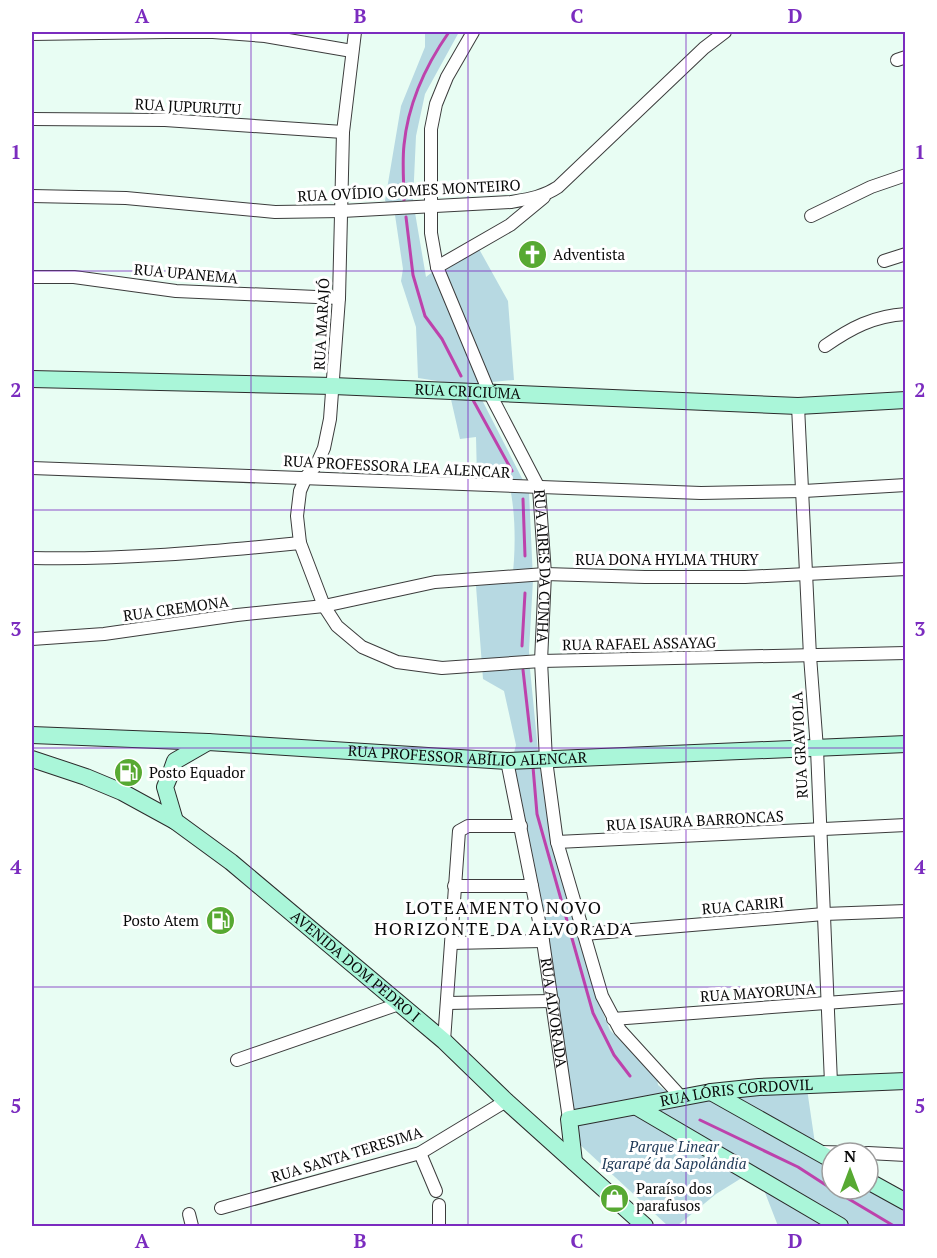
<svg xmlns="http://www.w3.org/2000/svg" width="937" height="1258" viewBox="0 0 937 1258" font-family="'PT Serif',serif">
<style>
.green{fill:#b7d9e2}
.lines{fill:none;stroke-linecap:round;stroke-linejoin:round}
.stream{stroke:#bd42ac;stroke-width:3}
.street-casing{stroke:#3c3c3c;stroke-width:14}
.secondary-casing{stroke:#2b2b2b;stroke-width:18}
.street{stroke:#fff;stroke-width:12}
.secondary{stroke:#aaf6d9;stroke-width:16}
.grid{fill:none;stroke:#7b2cbf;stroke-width:1.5;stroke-opacity:0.55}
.labels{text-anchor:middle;stroke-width:6;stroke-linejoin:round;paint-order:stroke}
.street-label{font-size:15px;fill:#090909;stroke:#fff}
.poi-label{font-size:15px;fill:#090909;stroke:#fff;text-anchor:start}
.park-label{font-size:15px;font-style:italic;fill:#223c59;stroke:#fff}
.quarter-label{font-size:18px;letter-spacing:1.5px;fill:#090909;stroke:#fff}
.neatline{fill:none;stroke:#7b2cbf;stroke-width:2}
.grid-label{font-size:20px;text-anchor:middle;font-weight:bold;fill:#7b2cbf}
</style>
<rect width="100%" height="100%" fill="#e8fdf3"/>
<path class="green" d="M 425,32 L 459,32 L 425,94 L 416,136 L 413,201 L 426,277 L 474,240 L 508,301 L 514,380 L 492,382 L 481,398 L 529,492 L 533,580 L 529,651 L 530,669 L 539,761 L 550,836 L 594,991 L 610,1030 L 657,1079 L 658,1085 L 677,1100 L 807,1089 L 817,1157 L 832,1166 L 832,1189 L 868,1189 L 905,1210 L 905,1226 L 851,1226 L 836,1219 L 832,1226 L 778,1226 L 764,1190 L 750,1169 L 740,1179 L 716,1194 L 677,1226 L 668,1226 L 576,1141 L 510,767 L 516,745 L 504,691 L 483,679 L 476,586 L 512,581 C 516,549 516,510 508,478 L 477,478 L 476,437 L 460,439 L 450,395 L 444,382 L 418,378 L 416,327 L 401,281 L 403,269 L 395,215 L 390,205 L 385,201 L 401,106 L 425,47 Z"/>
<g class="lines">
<path class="stream" d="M 404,201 C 404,183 402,163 404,145 C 408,104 426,65 449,32
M 406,217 L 413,275 L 425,316 L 442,339 L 461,376
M 473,400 L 512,471
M 523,499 L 525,556
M 522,646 L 525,593
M 523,670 L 531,741
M 533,767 L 537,814 L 593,1013 L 614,1055 L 630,1076
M 700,1120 L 798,1167 L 832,1189
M 832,1189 L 894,1226"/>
<defs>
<g id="street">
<path d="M 167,32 L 213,32 L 265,36 L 352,51"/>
<path d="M 355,32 L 343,132 L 339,298 L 330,419 L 324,448 L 317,464 L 306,477 L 300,491 L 297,516 L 300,543 L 324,606 L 337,626 L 362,647 L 397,662 L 442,668 L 541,661 L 906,653"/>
<path id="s1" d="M 473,32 L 447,77 L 436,104 L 431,129 L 431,233 L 437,267 L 489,392 L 539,488 L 545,574 L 541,661 L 546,760 L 557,842 L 602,996 L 620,1030 L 682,1098"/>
<path d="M 32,34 L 167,32"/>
<path d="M 897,60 L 906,57"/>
<path d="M 32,119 L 165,120 L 343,132"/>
<path d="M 32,196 L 126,198 L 275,212 L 342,211 L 511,202 C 529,199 543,197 558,187 L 704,48 L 725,32"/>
<path d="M 811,216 L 871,187 L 906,175"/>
<path d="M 884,261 L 906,254"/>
<path d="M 437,267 L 510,225 L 544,197"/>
<path d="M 32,277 L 74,277 L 176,291 L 339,298"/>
<path d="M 825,346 C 851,328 873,316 906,314"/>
<path d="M 798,406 L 810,656 L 817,749 L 831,1083"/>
<path d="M 32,468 L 701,493 L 804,491 L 906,485"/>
<path d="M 32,558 C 121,560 210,552 300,543"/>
<path d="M 32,639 L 104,634 L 237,615 L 324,606 L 435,582 L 545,574 L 645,577 L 745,577 L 906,569"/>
<path id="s2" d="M 507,761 L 543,941 L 569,1119"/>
<path d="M 557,842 L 906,825"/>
<path d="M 454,886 L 532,886"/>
<path d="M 584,934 L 824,914 L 906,911"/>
<path d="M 452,943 L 543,941"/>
<path d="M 448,1003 L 553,1001"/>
<path d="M 613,1019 L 906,997"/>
<path d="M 444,1041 L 459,831 L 468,826 L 521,826"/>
<path d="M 237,1060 L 399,1004"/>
<path d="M 820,1152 L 864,1153"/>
<path d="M 420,1153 L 436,1191"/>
<path d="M 868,1153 L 906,1155"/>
<path d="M 439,1205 L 439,1226"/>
<path d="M 221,1208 L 420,1153 L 506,1101"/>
<path d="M 189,1214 L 192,1226"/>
</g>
<g id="secondary">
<path id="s3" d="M 32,379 L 333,386 L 798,406 L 906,400"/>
<path id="s4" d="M 32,735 L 208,742 L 507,761 L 906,744"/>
<path id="s5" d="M 32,759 L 86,777 L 122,792 L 175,821 L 231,862 L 444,1041 L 506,1101 L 645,1226"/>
<path d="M 175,821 L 165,787 L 170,775 L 175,761 L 208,742"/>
<path d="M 711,1092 L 832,1160"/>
<path d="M 637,1107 L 840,1226"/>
<path id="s6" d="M 574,1162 L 569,1119 L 711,1092 L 759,1087 L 906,1081"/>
<path d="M 868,1181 L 906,1202"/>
</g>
</defs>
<use href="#street" class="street-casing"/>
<use href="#secondary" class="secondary-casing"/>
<use href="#street" class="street"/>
<use href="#secondary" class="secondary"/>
</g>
<path class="grid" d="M 251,32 L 251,1226M 468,32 L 468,1226M 686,32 L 686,1226M 32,271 L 906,271M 32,510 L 906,510M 32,748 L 906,748M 32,987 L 906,987"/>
<defs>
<symbol id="church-disc" viewBox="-11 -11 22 22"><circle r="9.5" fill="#57a932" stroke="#fff"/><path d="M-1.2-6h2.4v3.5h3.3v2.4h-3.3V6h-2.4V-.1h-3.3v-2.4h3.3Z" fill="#fff"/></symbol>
<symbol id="fuel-disc" viewBox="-11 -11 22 22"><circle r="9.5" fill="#57a932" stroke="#fff"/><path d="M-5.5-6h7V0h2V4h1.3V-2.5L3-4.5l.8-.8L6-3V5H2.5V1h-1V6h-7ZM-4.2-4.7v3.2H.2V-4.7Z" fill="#fff"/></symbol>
<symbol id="shop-disc" viewBox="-11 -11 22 22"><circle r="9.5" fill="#57a932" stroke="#fff"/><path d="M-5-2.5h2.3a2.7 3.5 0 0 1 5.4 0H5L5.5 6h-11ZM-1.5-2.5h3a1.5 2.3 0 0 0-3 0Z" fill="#fff"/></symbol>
</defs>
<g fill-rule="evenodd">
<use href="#church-disc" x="516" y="238" width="33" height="33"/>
<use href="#fuel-disc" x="112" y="756" width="33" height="33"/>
<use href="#fuel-disc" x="204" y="904" width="33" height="33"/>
<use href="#shop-disc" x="598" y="1182" width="33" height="33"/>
</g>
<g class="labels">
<g class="street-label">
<text transform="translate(188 107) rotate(3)" y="5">RUA JUPURUTU</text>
<text transform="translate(409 191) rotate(-3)" y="5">RUA OVÍDIO GOMES MONTEIRO</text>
<text transform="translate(186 274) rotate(5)" y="5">RUA UPANEMA</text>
<text transform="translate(322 324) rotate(-87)" y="5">RUA MARAJÓ</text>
<text dy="5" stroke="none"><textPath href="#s3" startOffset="436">RUA CRICIÚMA</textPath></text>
<text transform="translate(397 467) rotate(3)" y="5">RUA PROFESSORA LEA ALENCAR</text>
<text x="667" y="565">RUA DONA HYLMA THURY</text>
<text dy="5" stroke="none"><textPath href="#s1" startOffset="567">RUA AIRES DA CUNHA</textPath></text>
<text transform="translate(176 609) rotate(-8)" y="5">RUA CREMONA</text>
<text transform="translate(639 644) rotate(-1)" y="5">RUA RAFAEL ASSAYAG</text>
<text transform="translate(800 745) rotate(-93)" y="5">RUA GRAVIOLA</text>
<text dy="5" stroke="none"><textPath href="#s4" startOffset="436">RUA PROFESSOR ABÍLIO ALENCAR</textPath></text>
<text transform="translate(695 821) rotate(-3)" y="5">RUA ISAURA BARRONCAS</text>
<text transform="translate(743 906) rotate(-5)" y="5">RUA CARIRI</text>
<text dy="5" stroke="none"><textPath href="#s5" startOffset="388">AVENIDA DOM PEDRO I</textPath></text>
<text transform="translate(758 993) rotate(-4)" y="5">RUA MAYORUNA</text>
<text dy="5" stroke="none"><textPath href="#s2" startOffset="256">RUA ALVORADA</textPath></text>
<text dy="5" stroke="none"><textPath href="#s6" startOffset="213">RUA LÓRIS CORDOVIL</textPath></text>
<text transform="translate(347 1155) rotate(-17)" y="5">RUA SANTA TERESIMA</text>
</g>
<g class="poi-label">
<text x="553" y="260">Adventista</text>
<text x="149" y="778">Posto Equador</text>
<text x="199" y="926" text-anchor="end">Posto Atem</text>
<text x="636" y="1194">Paraíso dos<tspan x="636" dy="17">parafusos</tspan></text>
</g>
<g class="park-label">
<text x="674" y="1152">Parque Linear<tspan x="674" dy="17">Igarapé da Sapolândia</tspan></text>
</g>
<g class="quarter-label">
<text x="504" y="914">LOTEAMENTO NOVO<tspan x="504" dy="21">HORIZONTE DA ALVORADA</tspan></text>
</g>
</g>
<rect width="937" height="1258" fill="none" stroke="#ffffff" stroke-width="66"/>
<g transform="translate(850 1171)"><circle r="28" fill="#ffffff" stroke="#9d9d9d" stroke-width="1.5"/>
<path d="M0-4.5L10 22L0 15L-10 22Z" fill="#57a932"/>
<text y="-9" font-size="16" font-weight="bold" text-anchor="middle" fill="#090909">N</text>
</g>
<rect x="33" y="33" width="871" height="1192" class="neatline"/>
<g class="grid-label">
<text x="142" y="23">A</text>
<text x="360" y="23">B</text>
<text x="577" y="23">C</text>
<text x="795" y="23">D</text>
<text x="16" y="159">1</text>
<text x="920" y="159">1</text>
<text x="16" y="397">2</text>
<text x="920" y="397">2</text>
<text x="16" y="636">3</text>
<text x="920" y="636">3</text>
<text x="16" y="874">4</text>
<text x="920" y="874">4</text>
<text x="16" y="1113">5</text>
<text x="920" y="1113">5</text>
<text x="142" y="1248">A</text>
<text x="360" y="1248">B</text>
<text x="577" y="1248">C</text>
<text x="795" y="1248">D</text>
</g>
</svg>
